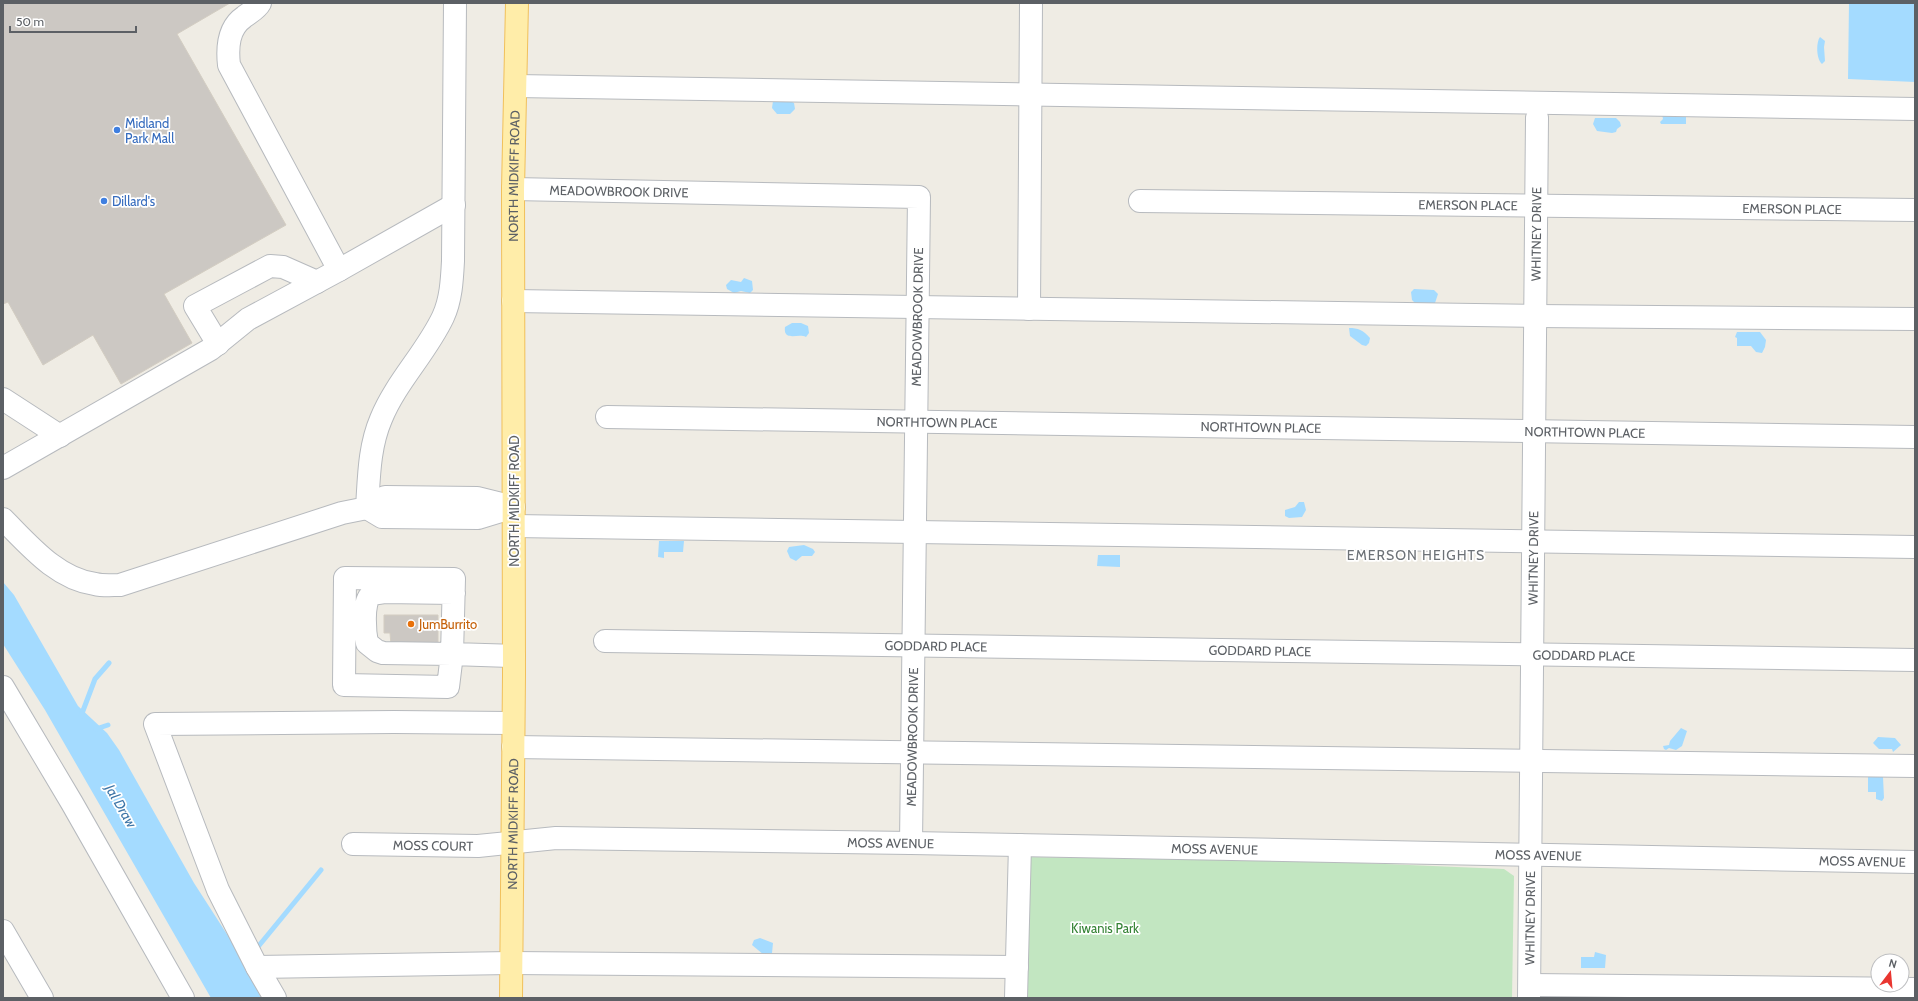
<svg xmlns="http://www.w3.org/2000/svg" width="1918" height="1001" viewBox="0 0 1918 1001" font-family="Cabin,sans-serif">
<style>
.green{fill:#c2e6c1}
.water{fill:#a4dbff}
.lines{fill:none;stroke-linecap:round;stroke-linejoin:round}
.stream{stroke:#a4dbff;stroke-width:5}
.building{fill:#ccc8c3;stroke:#d3cdc2}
.minor-casing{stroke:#b7babe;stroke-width:24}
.major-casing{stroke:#f1c05b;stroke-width:24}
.minor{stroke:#fff;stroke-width:22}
.major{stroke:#ffeda9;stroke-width:22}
.shop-dot{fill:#3f7fe0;stroke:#fff;stroke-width:1.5}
.food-dot{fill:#e8710a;stroke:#fff;stroke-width:1.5}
.labels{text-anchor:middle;stroke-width:3.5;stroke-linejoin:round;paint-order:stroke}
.shop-label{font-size:13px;fill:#366cbe;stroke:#fff;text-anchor:start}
.street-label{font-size:13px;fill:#5c6065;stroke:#fff}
.food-label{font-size:13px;fill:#c56008;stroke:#fff;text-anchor:start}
.park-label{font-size:13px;fill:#358335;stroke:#fff}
.neighbourhood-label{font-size:14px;letter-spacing:1px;fill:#6d7277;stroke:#fff}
.water-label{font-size:14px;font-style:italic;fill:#3e76a8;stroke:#fff}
</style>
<rect width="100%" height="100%" fill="#efece4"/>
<path class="green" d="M 1026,857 L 1314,861 L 1504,869 L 1514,876 L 1512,998 L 1024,998 Z"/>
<path class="water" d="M 1849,3 L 1915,3 L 1915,82 L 1848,79 Z
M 1820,37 L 1825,41 L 1824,47 L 1825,61 L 1822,64 C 1816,59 1816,42 1820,37 Z
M 773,101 L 790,101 L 794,103 L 795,109 L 790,114 L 777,114 L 772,108 Z
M 1662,114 L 1686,114 L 1686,124 L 1661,124 L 1660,122 L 1663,119 Z
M 1595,118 L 1616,118 L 1620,122 L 1621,126 L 1617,129 L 1616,132 L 1612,133 L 1597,131 L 1593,124 Z
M 744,278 L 752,281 L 753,290 L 750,293 L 741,291 L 734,293 L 727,289 L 726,285 L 731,280 L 741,282 Z
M 1414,289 L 1434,290 L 1438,294 L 1435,303 L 1416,304 L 1412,300 L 1411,292 Z
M 792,323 L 801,323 L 808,326 L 809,333 L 806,337 C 798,333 783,342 785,327 Z
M 1349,328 C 1358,328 1363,330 1370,338 L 1369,343 L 1366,346 L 1362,345 L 1350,336 Z
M 1737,332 L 1760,332 L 1766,340 L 1765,347 L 1762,353 L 1756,352 L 1751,346 L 1737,346 L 1737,338 L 1735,337 Z
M 1299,502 L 1304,502 L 1306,510 L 1302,517 L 1289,518 L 1285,516 L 1285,510 L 1295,507 Z
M 659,541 L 684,541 L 683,552 L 664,552 L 664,558 L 658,557 Z
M 804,545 L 813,549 L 815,552 L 812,556 L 802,556 L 796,561 L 790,558 L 787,551 L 789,547 Z
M 1098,555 L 1120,555 L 1120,567 L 1097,566 Z
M 3,582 L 14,595 L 78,706 L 107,733 L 119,750 L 194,883 L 241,956 L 261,998 L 211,998 L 45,710 L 3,644 Z
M 1681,728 L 1687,731 L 1682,746 L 1676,750 L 1669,748 L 1666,750 L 1664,749 L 1663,746 L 1669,745 L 1670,741 Z
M 1878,737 L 1895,738 L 1901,745 L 1893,752 L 1892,749 L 1879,749 L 1873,743 Z
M 1868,777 L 1883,777 L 1884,798 L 1882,801 L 1876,799 L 1876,792 L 1868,792 Z
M 760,938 L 773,943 L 772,953 L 764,955 L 752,945 L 754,940 Z
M 1595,952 L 1606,955 L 1605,968 L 1581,968 L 1581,957 L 1594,957 Z"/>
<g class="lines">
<path class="stream" d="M 81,716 L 95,679 L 109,663
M 96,729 L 108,725
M 257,948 L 321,870"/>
</g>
<path class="building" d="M 3,3 L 230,3 L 177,34 L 286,225 L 164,294 L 192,343 L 121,384 L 93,335 L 43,365 L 8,302 L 3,304 Z
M 384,615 L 438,615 L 438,644 L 391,645 L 390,633 L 384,633 Z"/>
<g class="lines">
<defs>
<g id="minor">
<path d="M 260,3 C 257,9 249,13 244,17 C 228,28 227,47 229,65 L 339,270"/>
<path d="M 516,86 L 1915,109"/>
<path id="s1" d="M 513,189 L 919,197 L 911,843"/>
<path id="s2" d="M 1140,201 L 1915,210"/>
<path d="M 513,301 L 1535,316 L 1915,319"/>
<path d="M 1029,309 L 1031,3"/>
<path d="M 218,344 L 195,306 L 270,266 L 283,267 L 317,282"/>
<path d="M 3,399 L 60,436"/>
<path id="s3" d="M 607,417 L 1915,437"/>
<path d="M 3,468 L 211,349 L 248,319 L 339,270 L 454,205"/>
<path d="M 385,497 L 477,498 L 514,507 L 478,518 L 382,517 L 367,508 Z"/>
<path d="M 3,519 C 29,545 57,579 95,584 C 103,586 112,585 120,585 L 342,513 L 367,508 C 369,477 369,447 381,419 C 396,382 426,353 443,317 C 451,300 452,280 453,261 L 455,3"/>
<path d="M 514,526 L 1915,547"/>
<path d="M 454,593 L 384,592 C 380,593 375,593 371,595 C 362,602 365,633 367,643 L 377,651 L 383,653 L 452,654 L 448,687 L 344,685 L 345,578 L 454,579 L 452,654 L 514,656"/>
<path id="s4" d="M 605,641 L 1915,660"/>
<path d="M 3,687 L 72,803 L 183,998"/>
<path d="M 513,747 L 1915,766"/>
<path id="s5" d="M 353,844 L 478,846 L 556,838 L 911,843 L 1915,862"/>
<path d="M 3,931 L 42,998"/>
<path d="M 257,967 L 218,890 L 155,724 L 394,722 L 513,723"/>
<path d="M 1530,985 L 1915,989"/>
<path d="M 275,998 L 257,967 L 511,963 L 1017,967"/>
<path d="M 1016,998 L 1020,845"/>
<path id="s6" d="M 1529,998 L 1537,118"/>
</g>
<g id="major">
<path id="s7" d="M 511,998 L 514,675 L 513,189 L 517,3"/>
</g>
</defs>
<use href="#minor" class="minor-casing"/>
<use href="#major" class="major-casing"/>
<use href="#minor" class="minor"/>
<use href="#major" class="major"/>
</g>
<g class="shop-dot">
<circle cx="117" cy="130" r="4"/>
<circle cx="104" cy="201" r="4"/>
</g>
<circle class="food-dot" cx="411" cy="624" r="4"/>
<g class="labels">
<g class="shop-label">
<text x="125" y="128">Midland<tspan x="125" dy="15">Park Mall</tspan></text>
<text x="112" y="206">Dillard's</text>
</g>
<g class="street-label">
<text dy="5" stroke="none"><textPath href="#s7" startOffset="822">NORTH MIDKIFF ROAD</textPath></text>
<text dy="5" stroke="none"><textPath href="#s1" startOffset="106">MEADOWBROOK DRIVE</textPath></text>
<text dy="5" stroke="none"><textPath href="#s2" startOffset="328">EMERSON PLACE</textPath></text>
<text dy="5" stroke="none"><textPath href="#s2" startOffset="652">EMERSON PLACE</textPath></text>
<text dy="5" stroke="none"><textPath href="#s6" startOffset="764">WHITNEY DRIVE</textPath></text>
<text transform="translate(917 317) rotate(-89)" y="5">MEADOWBROOK DRIVE</text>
<text dy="5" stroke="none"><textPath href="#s3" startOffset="330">NORTHTOWN PLACE</textPath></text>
<text dy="5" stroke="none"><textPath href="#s3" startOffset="654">NORTHTOWN PLACE</textPath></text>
<text dy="5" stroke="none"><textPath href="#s3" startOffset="978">NORTHTOWN PLACE</textPath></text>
<text transform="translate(514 501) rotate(-90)" y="5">NORTH MIDKIFF ROAD</text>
<text dy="5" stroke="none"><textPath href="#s6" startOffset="440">WHITNEY DRIVE</textPath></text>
<text dy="5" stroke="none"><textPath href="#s4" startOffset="331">GODDARD PLACE</textPath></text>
<text dy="5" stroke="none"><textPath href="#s4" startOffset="655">GODDARD PLACE</textPath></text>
<text dy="5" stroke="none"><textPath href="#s4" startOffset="979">GODDARD PLACE</textPath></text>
<text transform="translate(912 737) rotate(-89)" y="5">MEADOWBROOK DRIVE</text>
<text dy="5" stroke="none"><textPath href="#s7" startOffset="174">NORTH MIDKIFF ROAD</textPath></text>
<text dy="5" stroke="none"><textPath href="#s5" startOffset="538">MOSS AVENUE</textPath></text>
<text dy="5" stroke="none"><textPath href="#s5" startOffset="80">MOSS COURT</textPath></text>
<text dy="5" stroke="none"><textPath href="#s5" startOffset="862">MOSS AVENUE</textPath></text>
<text dy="5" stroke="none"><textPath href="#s5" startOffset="1186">MOSS AVENUE</textPath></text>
<text dy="5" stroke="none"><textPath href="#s5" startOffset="1510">MOSS AVENUE</textPath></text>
<text dy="5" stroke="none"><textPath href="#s6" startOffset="80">WHITNEY DRIVE</textPath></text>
</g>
<g class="food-label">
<text x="419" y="629">JumBurrito</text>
</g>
<g class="park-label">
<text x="1105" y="933">Kiwanis Park</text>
</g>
<g class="neighbourhood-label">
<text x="1416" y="560">EMERSON HEIGHTS</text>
</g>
<g class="water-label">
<text transform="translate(121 806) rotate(60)" y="5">Jal Draw</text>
</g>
</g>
<rect width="1918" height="1001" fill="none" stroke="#5c6065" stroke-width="8"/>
<g transform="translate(1890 973) rotate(16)"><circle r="19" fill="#ffffff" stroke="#bebfc1"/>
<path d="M0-3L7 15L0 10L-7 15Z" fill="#e93630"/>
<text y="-6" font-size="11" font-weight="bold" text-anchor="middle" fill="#5c6065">N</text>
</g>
<path d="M10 26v6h126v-6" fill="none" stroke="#5c6065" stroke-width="2"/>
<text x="16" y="26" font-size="12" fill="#5c6065" stroke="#ffffff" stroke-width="3" paint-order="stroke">50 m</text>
</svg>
